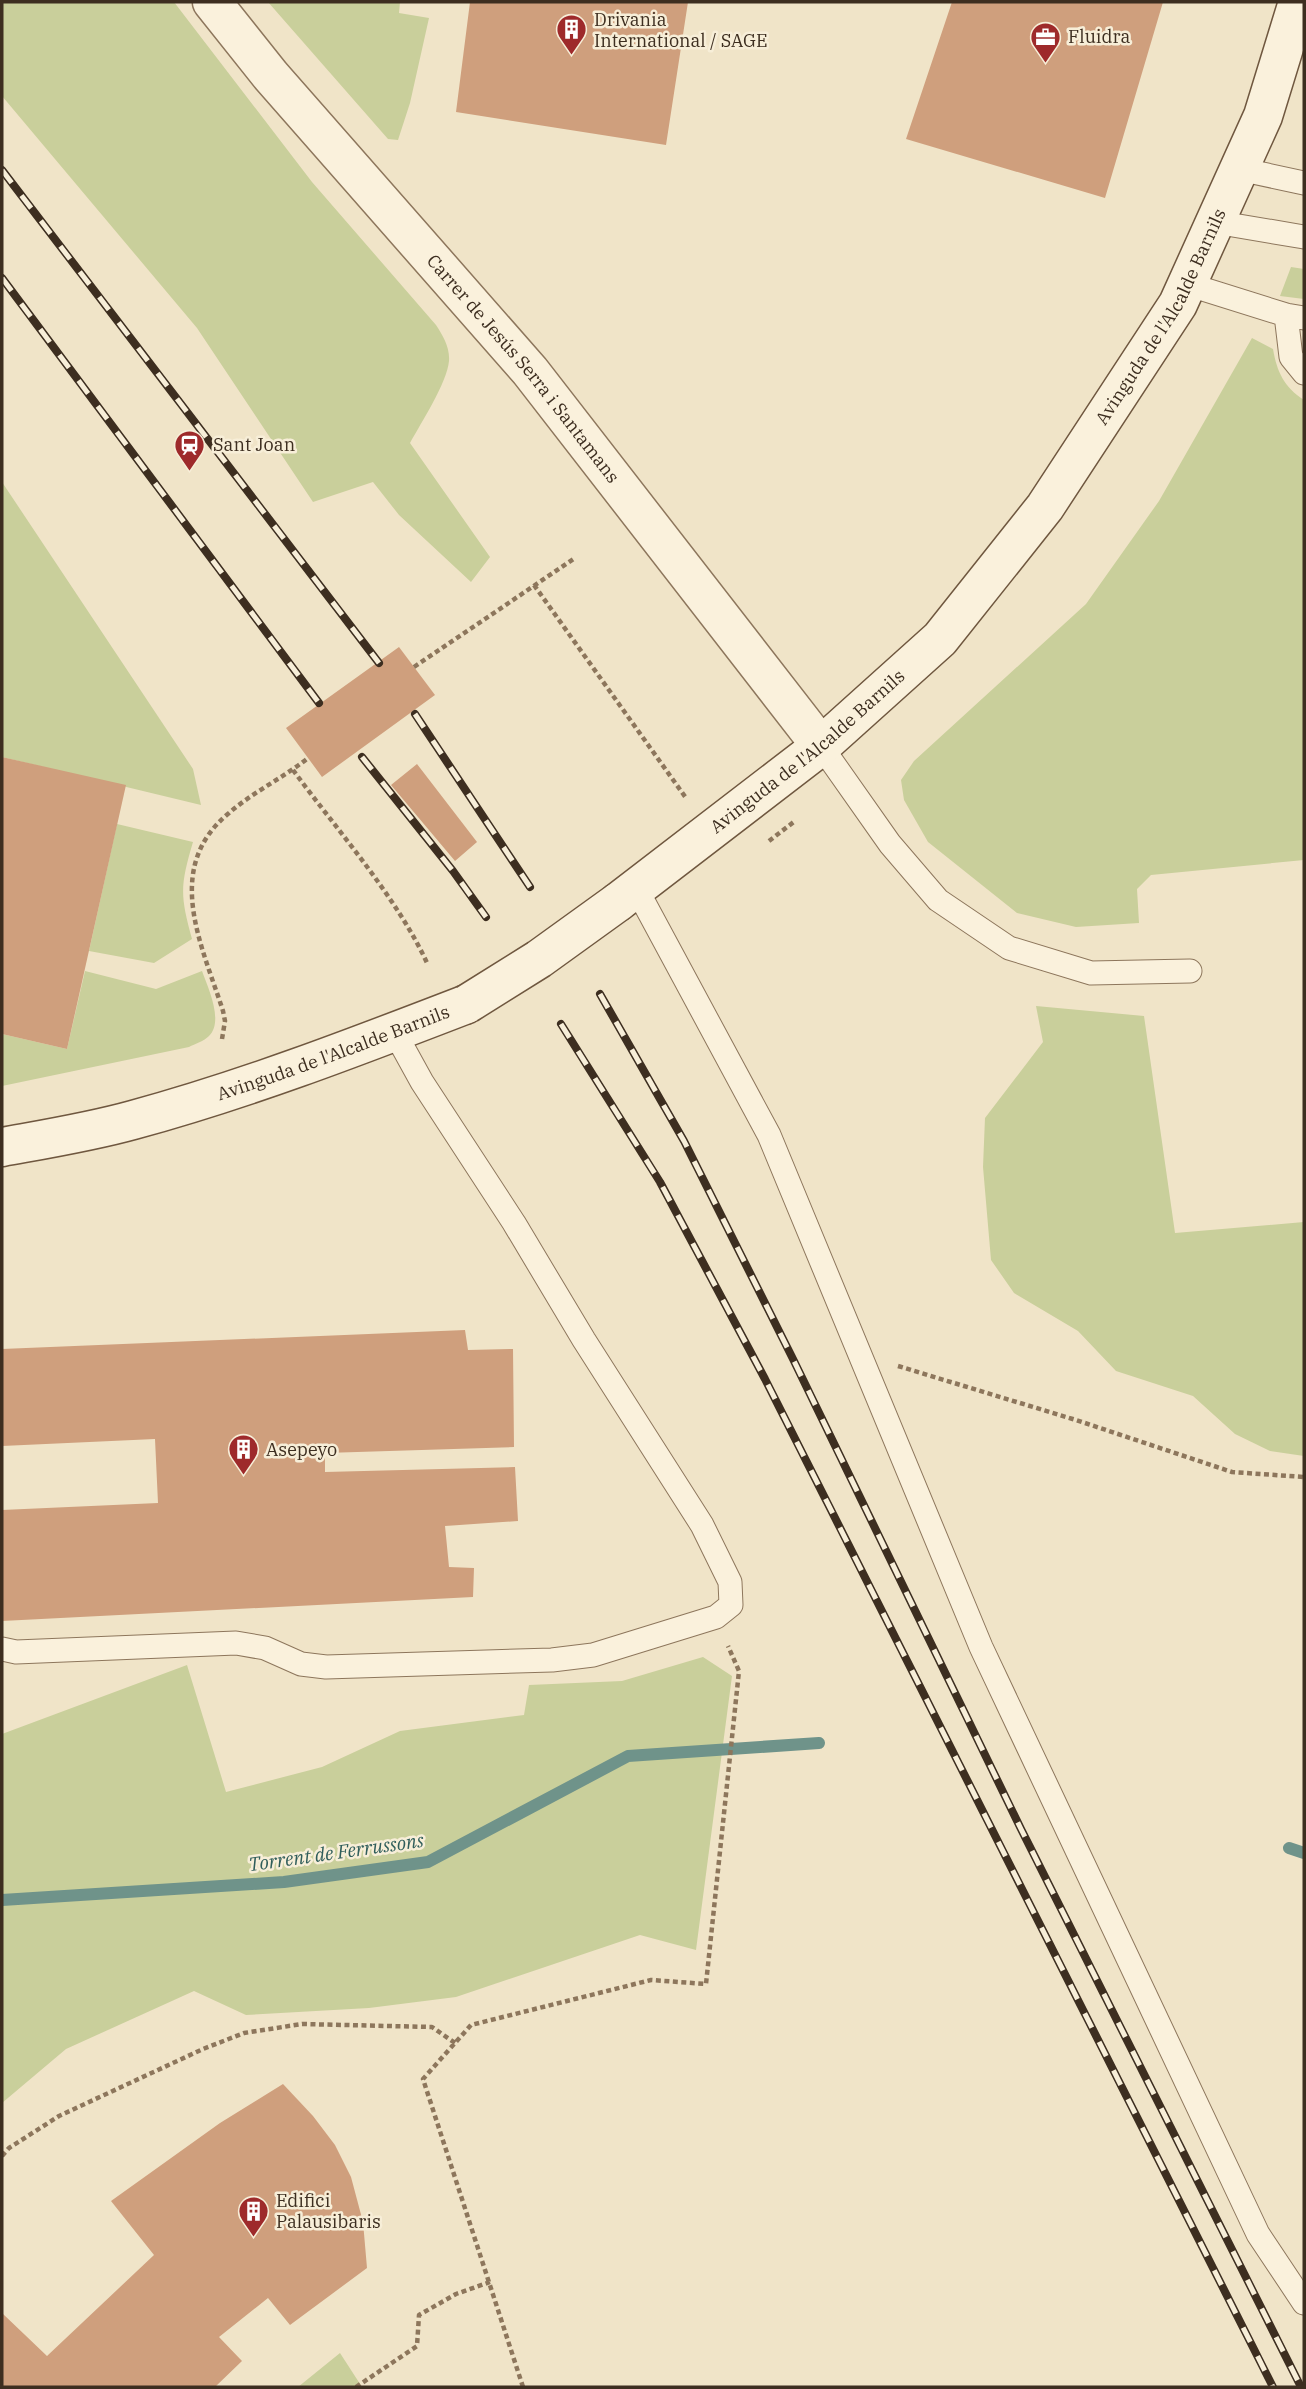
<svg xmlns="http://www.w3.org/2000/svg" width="1306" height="2389" viewBox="0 0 1306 2389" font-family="'IBM Plex Serif',serif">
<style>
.green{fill:#c9cf9b}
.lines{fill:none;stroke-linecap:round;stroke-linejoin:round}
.stream{stroke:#6f938a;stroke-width:12}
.building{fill:#cf9f7d}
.lane-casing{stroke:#8d765c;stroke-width:25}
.street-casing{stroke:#8d765c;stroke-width:41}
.secondary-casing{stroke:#6f573f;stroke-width:41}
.path{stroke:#8d765c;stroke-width:4.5;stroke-dasharray:5 3.5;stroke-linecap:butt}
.lane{stroke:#faf1dc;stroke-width:23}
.street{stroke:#faf1dc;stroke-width:38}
.secondary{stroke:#faf1dc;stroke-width:38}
.rail-casing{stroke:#3d2e20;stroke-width:8}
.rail{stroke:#f7eed8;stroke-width:5;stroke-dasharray:16;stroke-linecap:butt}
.secondary-bridge-casing{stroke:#6f573f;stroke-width:41;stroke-linecap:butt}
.secondary-bridge{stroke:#faf1dc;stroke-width:38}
.labels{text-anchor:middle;stroke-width:5;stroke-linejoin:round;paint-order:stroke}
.poi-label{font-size:18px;fill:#3d2e20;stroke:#f7eed8;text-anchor:start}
.street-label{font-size:18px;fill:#3d2e20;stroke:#f7eed8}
.water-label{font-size:19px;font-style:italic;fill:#2f5d5a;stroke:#f7eed8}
</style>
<rect width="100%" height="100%" fill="#f0e4c8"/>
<path class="green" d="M 2,2 L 174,2 L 312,182 L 436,325 C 443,336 450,347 449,361 C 447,383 421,423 410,443 L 490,557 L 471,582 L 399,515 L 373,482 L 313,502 L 197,328 L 2,96 Z
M 268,2 L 400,2 L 399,13 L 429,18 L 410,103 L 398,140 L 388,139 Z
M 1291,267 L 1304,269 L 1304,299 L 1280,296 Z
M 1252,338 L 1273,349 C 1277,372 1284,387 1304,400 L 1304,860 L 1151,875 L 1137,889 L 1139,923 L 1076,927 L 1017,913 L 928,842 L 904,800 L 901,780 L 914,761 L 1086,604 L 1159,501 Z
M 2,482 L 193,769 L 201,805 L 2,757 Z
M 117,824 L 193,842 C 180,886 180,895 192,939 L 154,963 L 89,951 Z
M 85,971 L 156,989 L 202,971 C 208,988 224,1021 209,1036 C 204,1041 195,1044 189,1047 L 2,1086 L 2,1034 L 67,1049 Z
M 1036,1006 L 1144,1016 L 1175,1233 L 1304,1222 L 1304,1456 L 1270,1451 L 1235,1434 L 1193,1396 L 1116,1371 L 1078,1331 L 1014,1293 L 991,1260 L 983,1167 L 985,1118 L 1043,1042 Z
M 703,1657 L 732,1676 L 696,1950 L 640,1935 L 456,1997 L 369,2008 L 246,2015 L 194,1991 L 66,2049 L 2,2103 L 2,1734 L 187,1665 L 226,1792 L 322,1767 L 400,1731 L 524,1715 L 529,1685 L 622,1681 Z
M 340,2353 L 362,2387 L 298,2387 Z"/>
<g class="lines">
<path class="stream" d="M 1289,1848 L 1304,1853
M 2,1900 L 284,1882 L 428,1862 L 628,1756 L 819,1743"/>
</g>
<path class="building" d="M 470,2 L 688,2 L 666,145 L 456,112 Z
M 952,2 L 1163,2 L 1105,198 L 906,139 Z
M 399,647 L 435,695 L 322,777 L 286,728 Z
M 2,757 L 126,785 L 67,1049 L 2,1034 Z
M 417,764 L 477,842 L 455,861 L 391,785 Z
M 465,1330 L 468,1350 L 513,1349 L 514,1447 L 325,1453 L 325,1472 L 515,1467 L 518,1521 L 445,1526 L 449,1567 L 474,1568 L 473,1597 L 2,1621 L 2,1510 L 158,1503 L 155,1439 L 2,1446 L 2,1349 Z
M 283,2084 L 313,2116 L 335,2145 L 351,2177 L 363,2222 L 367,2268 L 290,2325 L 268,2298 L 219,2337 L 242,2361 L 215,2387 L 2,2387 L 2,2313 L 47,2356 L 154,2255 L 111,2201 L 220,2123 Z"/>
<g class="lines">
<defs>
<path id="lane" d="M 1239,169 L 1304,183
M 1215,222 L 1304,237
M 1187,284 L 1286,315 L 1304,318
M 1286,315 L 1291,357 L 1304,373
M 821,746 L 890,844 L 938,900 L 1009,948 L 1091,973 L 1190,971
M 636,888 L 769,1135 L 981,1647 L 1258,2234 L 1304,2303
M 2,1649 L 16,1652 L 236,1643 L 265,1648 L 301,1664 L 326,1667 L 552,1660 L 593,1655 L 716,1617 L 731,1605 L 730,1582 L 702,1525 L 584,1340 L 514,1223 L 422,1082 L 395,1033"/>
<g id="street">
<path id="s1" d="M 212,2 L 271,76 L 530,371 L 821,746"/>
</g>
<g id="secondary">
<path id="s2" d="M 618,902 L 821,746 L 940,639 L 1045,507 L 1178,304 L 1263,116 L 1298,2"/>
<path id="s3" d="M 2,1147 C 46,1139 90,1132 133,1120 C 247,1089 358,1046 467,1004"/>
</g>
</defs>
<use href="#lane" class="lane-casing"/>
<use href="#street" class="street-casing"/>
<use href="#secondary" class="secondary-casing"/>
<path class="path" d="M 534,585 L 686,798
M 414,667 L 575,558
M 293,770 C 337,830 397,897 428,965
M 769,841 L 795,821
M 222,1039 L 225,1021 L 223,1011 C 202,945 162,868 229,813 C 253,792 283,778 308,758
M 898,1366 L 1076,1420 L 1232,1472 L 1304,1477
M 2,2156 L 9,2148 L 59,2116 L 203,2049 L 244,2033 L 302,2024 L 432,2027 L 455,2043
M 356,2387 L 417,2346 L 419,2315 L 456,2294 L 490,2282
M 523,2387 L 423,2079 L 471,2025 L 651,1980 L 706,1984 L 739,1671 L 728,1646"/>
<use href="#lane" class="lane"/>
<use href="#street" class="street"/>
<use href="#secondary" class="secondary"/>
<defs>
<path id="rail" d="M 2,170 L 379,663
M 2,278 L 319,703
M 415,714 L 530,887
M 362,757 L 453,871 L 486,917
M 600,994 L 684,1141 L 793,1359 L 1021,1829 L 1301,2387
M 561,1024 L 660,1182 L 765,1379 L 1273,2387"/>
</defs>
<use href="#rail" class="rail-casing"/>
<use href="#rail" class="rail"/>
<defs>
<path id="secondary-bridge" d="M 467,1004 L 539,959 L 618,902"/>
</defs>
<use href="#secondary-bridge" class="secondary-bridge-casing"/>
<use href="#secondary-bridge" class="secondary-bridge"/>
</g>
<defs>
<symbol id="building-pin" viewBox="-11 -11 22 30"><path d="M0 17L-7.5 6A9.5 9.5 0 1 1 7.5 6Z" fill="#9e2a2b" stroke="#f7eed8"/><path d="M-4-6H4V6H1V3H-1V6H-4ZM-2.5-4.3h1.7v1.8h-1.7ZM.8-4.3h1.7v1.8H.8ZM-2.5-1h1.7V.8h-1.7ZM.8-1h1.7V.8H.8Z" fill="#fff"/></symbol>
<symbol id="office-pin" viewBox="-11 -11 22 30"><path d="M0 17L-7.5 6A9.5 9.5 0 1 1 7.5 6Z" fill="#9e2a2b" stroke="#f7eed8"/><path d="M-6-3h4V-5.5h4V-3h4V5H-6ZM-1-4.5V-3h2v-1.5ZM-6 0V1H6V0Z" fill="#fff"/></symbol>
<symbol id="station-pin" viewBox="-11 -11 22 30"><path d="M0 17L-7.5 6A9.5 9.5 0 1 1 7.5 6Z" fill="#9e2a2b" stroke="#f7eed8"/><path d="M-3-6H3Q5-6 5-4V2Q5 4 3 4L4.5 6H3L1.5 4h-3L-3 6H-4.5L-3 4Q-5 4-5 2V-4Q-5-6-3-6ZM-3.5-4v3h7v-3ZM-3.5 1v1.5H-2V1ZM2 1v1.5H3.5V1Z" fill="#fff"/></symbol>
</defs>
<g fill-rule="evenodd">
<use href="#building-pin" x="554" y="12" width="35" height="47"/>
<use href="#office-pin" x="1028" y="20" width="35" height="47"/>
<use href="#station-pin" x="172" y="428" width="35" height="47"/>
<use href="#building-pin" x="226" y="1432" width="35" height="47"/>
<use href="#building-pin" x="236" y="2194" width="35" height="47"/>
</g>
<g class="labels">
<g class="poi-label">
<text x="594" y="26">Drivania<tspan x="594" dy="21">International / SAGE</tspan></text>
<text x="1068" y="43">Fluidra</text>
<text x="213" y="451">Sant Joan</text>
<text x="266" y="1456">Asepeyo</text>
<text x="276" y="2207">Edifici<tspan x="276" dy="21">Palausibaris</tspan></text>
</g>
<g class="street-label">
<text dy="6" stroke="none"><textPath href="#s2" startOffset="808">Avinguda de l'Alcalde Barnils</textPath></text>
<text dy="6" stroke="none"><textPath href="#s1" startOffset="481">Carrer de Jesús Serra i Santamans</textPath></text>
<text dy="6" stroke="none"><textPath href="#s2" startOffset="242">Avinguda de l'Alcalde Barnils</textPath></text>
<text dy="6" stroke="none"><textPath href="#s3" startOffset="345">Avinguda de l'Alcalde Barnils</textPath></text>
</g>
<g class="water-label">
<text transform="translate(336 1852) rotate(-8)" y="7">Torrent de Ferrussons</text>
</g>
</g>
<rect width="1306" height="2389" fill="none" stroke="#3d2e20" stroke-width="7"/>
</svg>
